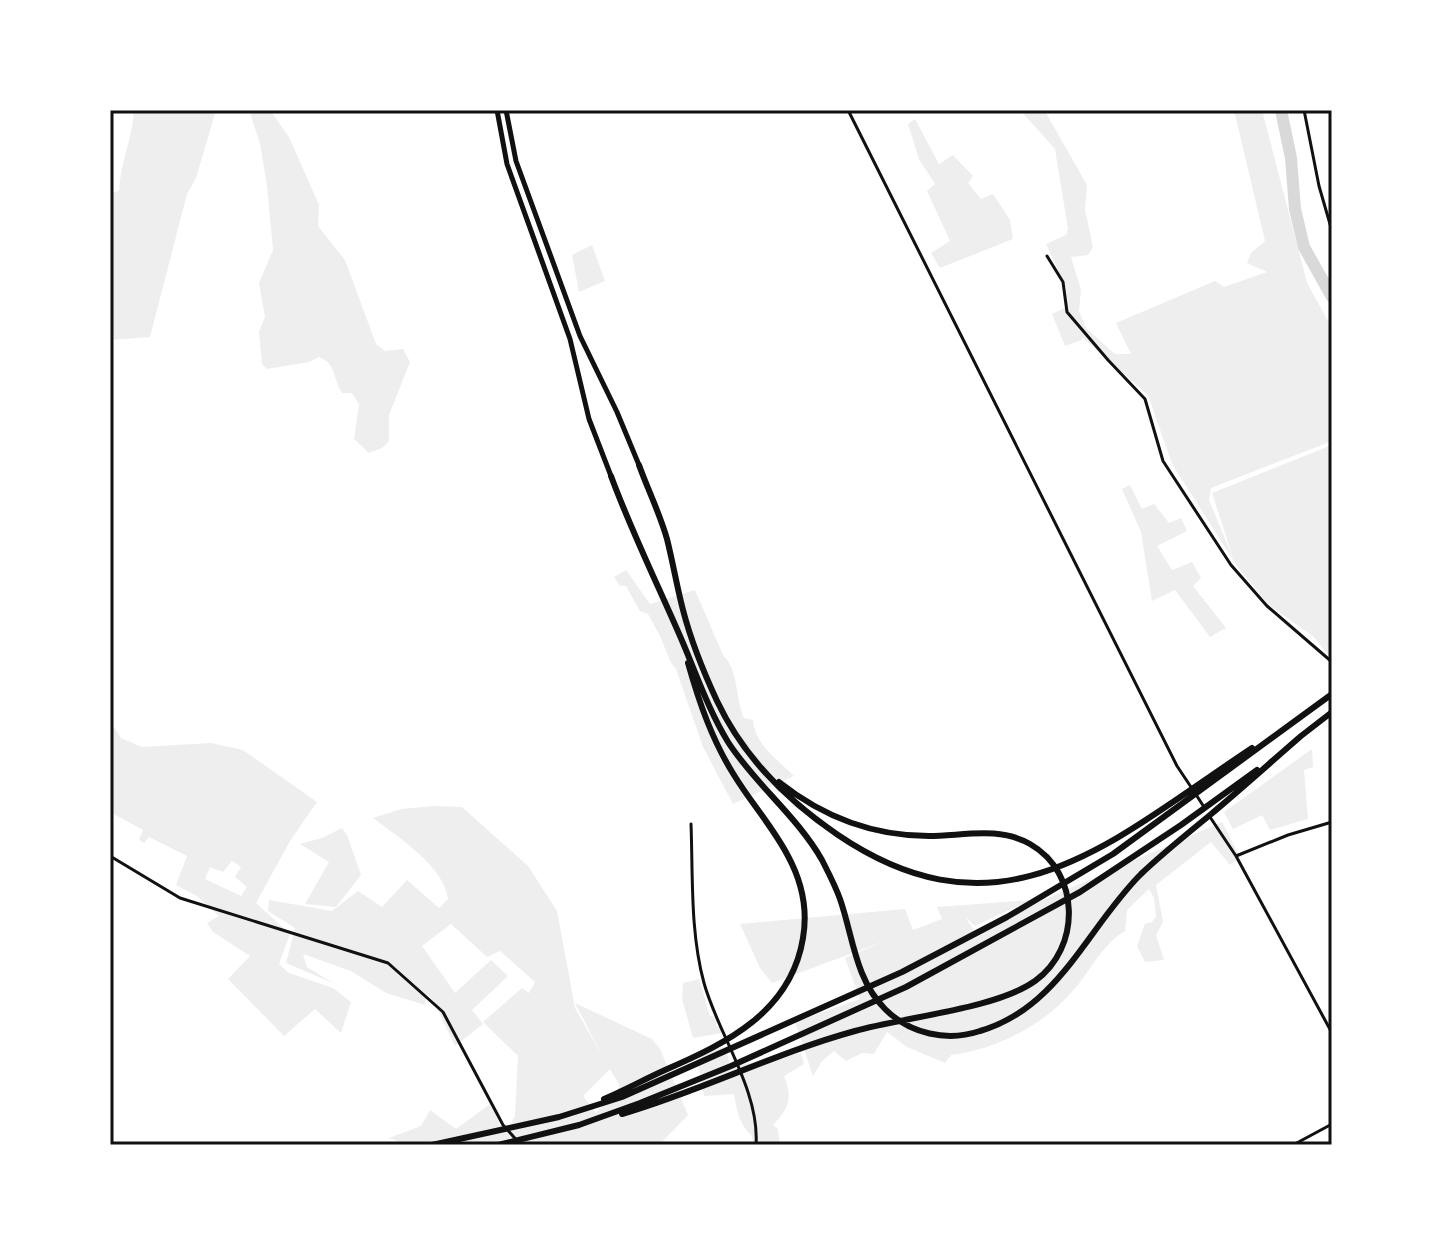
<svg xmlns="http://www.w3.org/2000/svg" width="1442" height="1255" viewBox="0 0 1442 1255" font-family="Poppins,sans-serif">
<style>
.green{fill:#eee;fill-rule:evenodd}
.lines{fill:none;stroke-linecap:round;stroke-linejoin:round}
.river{stroke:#d9d9d9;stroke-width:12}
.minor{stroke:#111;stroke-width:3}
.trunk{stroke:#111;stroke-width:5}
.motorway{stroke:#111;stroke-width:6}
.neatline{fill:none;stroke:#111;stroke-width:3}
</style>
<rect width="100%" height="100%" fill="#fff"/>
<path class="green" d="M 134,110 L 216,110 L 196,178 L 187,194 L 150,337 L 110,340 L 110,193 L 119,191 C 120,163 133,137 134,110 Z
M 249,110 L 270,110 L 289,137 L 319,205 L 318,226 L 345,260 L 376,344 L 385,351 L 403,349 L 410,362 L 389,415 L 389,441 L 382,448 L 369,453 L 354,439 L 359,404 L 352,393 L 342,393 C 333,379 336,363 319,357 L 309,362 L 267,369 L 262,364 L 259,332 L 265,317 L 259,283 L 273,250 L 267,186 L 260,143 Z
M 1020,110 L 1037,110 L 1046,113 L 1087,185 L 1085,210 L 1093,247 L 1088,255 L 1071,257 L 1081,290 L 1079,311 L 1086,328 L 1115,354 L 1131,354 L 1116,323 L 1215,281 L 1224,287 L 1267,272 L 1247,263 L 1251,253 L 1265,241 L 1234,110 L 1262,110 L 1307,283 L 1332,328 L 1332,441 L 1211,488 L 1209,500 L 1233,558 L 1212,493 L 1332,445 L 1332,660 L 1314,637 L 1268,604 L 1237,566 L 1172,464 L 1148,395 L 1082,337 L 1082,340 L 1065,346 L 1052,314 L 1066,307 L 1067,310 L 1066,288 L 1046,244 L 1066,235 L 1068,229 L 1055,149 Z
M 915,119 L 939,164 L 953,155 L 973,176 L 968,183 L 981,199 L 993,194 L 1010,220 L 1013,239 L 940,268 L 931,253 L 950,241 L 927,191 L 935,184 L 919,159 L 908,124 Z
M 592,245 L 605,281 L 579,292 L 572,255 Z
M 1130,485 L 1142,509 L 1154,504 L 1169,523 L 1181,518 L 1187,531 L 1157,546 L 1172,570 L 1192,562 L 1201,578 L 1193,586 L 1226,628 L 1210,637 L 1175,590 L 1152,601 L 1141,532 L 1122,489 Z
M 626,570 L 650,604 L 695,590 L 723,655 C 739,670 735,698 744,718 L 753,720 C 755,745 777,759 794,776 L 733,804 L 703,747 L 676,669 L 671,663 L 660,636 L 648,614 L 640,611 L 626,586 L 620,586 L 614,577 Z
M 110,721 L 121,738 L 142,747 L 211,743 L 243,750 L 317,802 L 290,841 L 256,903 L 290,934 L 279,964 L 289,973 L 333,988 L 351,1002 L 341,1033 L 315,1009 L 284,1036 L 228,979 L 250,956 L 213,932 L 207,923 L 219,916 L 197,896 L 176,885 L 187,856 L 149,837 L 144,843 L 139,840 L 143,830 L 110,812 ZM 232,861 L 241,867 L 235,877 L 247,887 L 241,896 L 205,879 L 210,867 L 223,872 Z
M 1312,749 L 1313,767 L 1304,770 L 1308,819 L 1270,830 L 1262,815 L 1233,829 L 1224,812 Z
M 435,806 L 462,807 L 528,866 L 557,911 L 575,1008 L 603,1057 L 575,1003 L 652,1039 L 660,1049 L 688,1115 L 659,1145 L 408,1145 L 389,1138 L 421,1126 L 430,1110 L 456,1129 L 490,1104 L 500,1125 L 507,1129 L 515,1116 L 518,1056 L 483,1022 L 522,988 L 529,993 L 535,982 L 500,951 L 487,957 L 451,924 L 422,946 L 455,993 L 491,960 L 508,976 L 472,1010 L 483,1024 L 455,1046 L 434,1002 L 427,994 L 425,1005 L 386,993 L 351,971 L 303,954 L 307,967 L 333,983 L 286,963 L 295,928 L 268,911 L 269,900 L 332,911 L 358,891 L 382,907 L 407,880 L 439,908 L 448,899 C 444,866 398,837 373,818 L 401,809 ZM 610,1069 L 620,1086 L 596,1113 L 583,1096 Z
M 1222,822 L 1240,857 L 1230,865 L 1211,842 L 1156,885 L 1163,922 L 1156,935 L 1164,960 L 1145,962 L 1137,946 L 1145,924 L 1152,922 L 1156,917 L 1154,898 L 1149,889 L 1127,910 L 1125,931 C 1103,944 1092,968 1076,987 C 1045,1025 998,1049 951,1055 L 945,1063 L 907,1047 L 887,1032 L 874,1054 L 862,1053 L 846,1061 L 834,1051 L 822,1061 L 813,1076 L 795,1022 L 860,999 L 845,958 L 885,941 L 772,983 L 760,968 L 740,924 L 905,909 L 913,930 L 942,919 L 937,907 L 1031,900 L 975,926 L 965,917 L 974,930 Z
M 342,828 L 347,835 L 361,875 L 336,907 L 305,904 L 329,862 L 300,844 L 322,838 Z
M 699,979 L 710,1016 L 718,1017 L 716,1026 L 722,1026 L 722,1033 L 693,1038 L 682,999 L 683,983 Z
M 726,1047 L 730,1067 L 801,1053 L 804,1064 L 784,1076 C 793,1097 789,1109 773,1125 L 778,1129 L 780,1145 L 753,1145 L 752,1136 C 739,1125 737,1110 734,1094 L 704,1096 L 696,1052 Z"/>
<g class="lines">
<path class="river" d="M 1281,110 L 1291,158 L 1295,209 L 1304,247 L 1332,297"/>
<path class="minor" d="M 848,110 L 1177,766 L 1191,787
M 1304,110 L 1319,186 L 1332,231
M 1047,256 L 1063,282 L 1067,312 L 1108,360 L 1145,399 L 1163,461 L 1231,565 L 1267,606 L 1332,662
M 1195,793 L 1204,807
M 1210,817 L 1236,856 L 1332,1033
M 691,824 C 693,875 690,932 704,983 C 718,1034 760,1091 756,1145
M 110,856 L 180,898 L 388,963 L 443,1012 L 503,1125 L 521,1145
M 1236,856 L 1288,835 L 1332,822
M 1293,1145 L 1332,1124"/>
<path class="trunk" d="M 497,110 L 507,164 L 570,339 L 589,419 L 611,476
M 506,110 L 516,161 L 580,336 L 617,412 L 639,465"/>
<path class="motorway" d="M 639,465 C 648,490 660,514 667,539 C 673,563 677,587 683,610 C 691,641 704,673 717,701 C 743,756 788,801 838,835 C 1004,947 1113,840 1252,748
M 611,476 C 632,533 659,587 683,643 C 697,676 709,711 728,742 C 755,784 797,816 822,860 C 828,872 835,885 840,899 C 853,936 855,979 885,1009 C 910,1034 947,1042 980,1031 C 1059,1008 1087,928 1141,874 C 1163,853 1187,834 1210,815 C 1241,789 1271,762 1301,736
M 1301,736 L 1332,712
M 604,1099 C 625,1090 645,1079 665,1070 C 727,1043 791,1012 803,938 C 808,909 802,882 788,856 C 773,827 751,803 734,775 C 712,740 699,702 688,663
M 622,1114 C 701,1091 775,1053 855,1031 C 904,1017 996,1009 1035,981 C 1081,948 1081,873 1030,844 C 999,826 962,836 929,836 C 872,836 823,817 779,782
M 432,1145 L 559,1117 L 622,1097 L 902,972 L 1007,917 L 1113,854 L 1332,694
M 498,1145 L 579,1125 L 640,1103 L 731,1066 L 906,987 L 1080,892 L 1181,825 L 1257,770"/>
</g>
<rect width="1442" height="1255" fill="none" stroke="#ffffff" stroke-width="224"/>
<rect x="112" y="112" width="1218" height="1031" class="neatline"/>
</svg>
